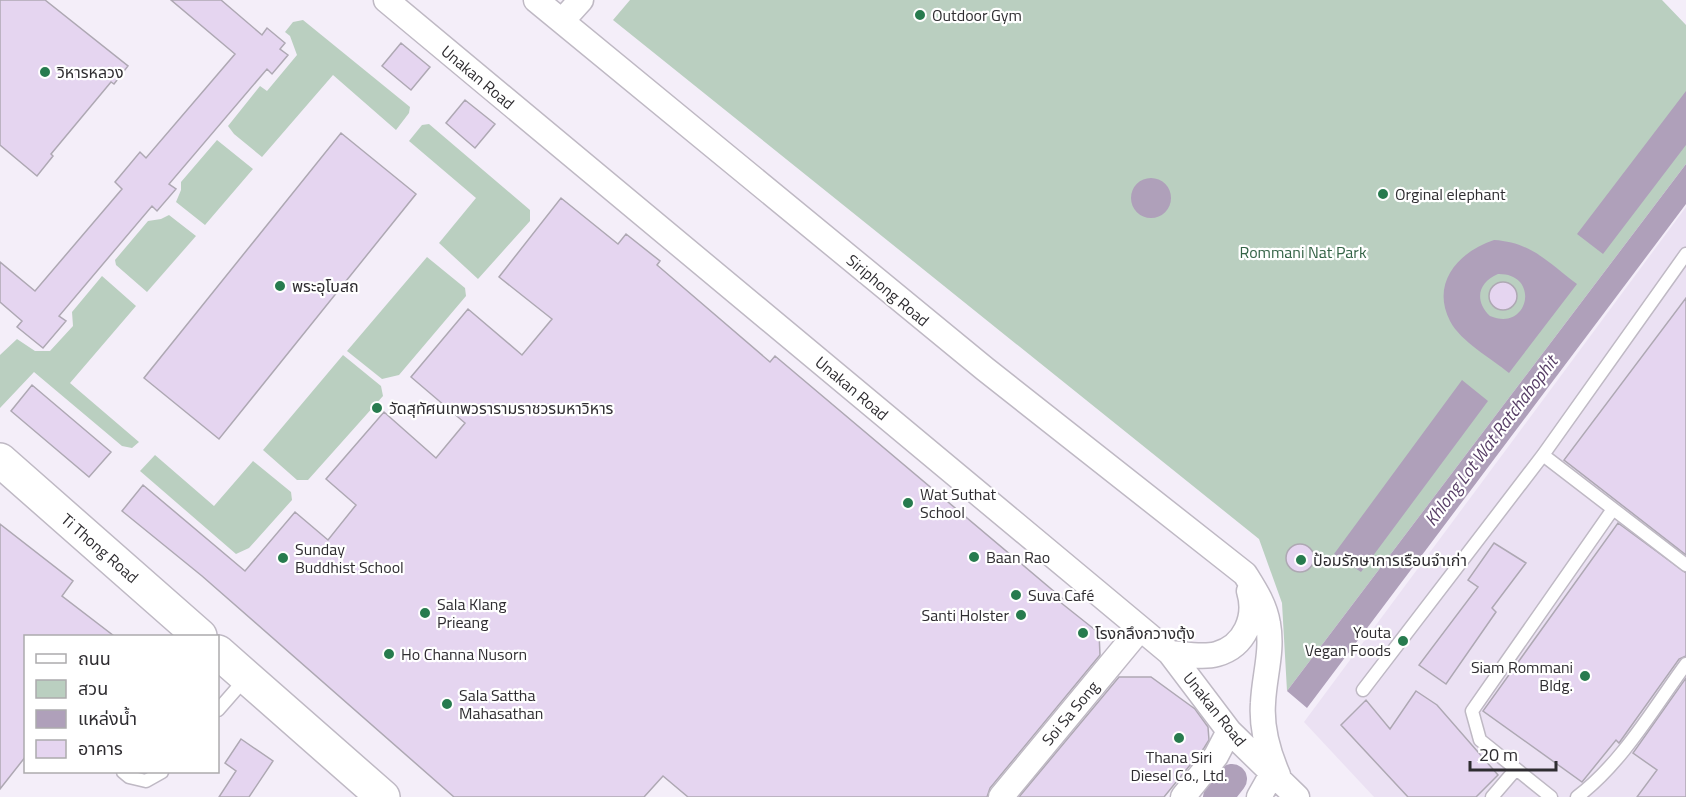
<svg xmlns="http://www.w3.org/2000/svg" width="1686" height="797" viewBox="0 0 1686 797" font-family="'Titillium Web','Noto Sans Thai',sans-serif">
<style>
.built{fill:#ebe1f3}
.green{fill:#bacfc0}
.water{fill:#afa0ba;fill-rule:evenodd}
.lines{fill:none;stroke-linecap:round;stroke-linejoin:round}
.canal{stroke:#afa0ba;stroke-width:30}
.building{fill:#e5d5f0;stroke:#aea8b3;stroke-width:1.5}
.lane-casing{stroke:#bfb9c4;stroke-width:15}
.street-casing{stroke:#bfb9c4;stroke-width:27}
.secondary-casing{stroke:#bfb9c4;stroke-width:36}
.lane{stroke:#fff;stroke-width:12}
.street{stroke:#fff;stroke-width:24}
.secondary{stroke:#fff;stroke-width:33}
.poi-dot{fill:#277b4e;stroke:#fff;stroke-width:2}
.labels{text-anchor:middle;stroke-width:4.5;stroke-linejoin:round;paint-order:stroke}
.poi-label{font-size:16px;fill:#2f2d31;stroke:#fff;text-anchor:start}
.street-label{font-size:16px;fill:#2f2d31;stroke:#fff}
.park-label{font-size:16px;fill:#346346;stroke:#fff}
.water-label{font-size:18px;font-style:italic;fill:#573e66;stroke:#fff}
</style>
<rect width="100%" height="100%" fill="#f4eef9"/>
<path class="built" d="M 1686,207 L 1686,797 L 1374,797 L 1304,722 Z"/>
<path class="green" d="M 630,0 L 1662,0 L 1686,25 L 1686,164 L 1287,691 L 1282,603 L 1259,539 L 613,20 Z
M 303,20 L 410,107 L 409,113 L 396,130 L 333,75 L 262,157 L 234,134 L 228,126 L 260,86 L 267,91 L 297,55 L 290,36 L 285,32 L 293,22 Z
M 429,124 L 530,210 L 530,221 L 478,279 L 439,243 L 476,198 L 409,141 L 422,125 Z
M 217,140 L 253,169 L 205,225 L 176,202 L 181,190 L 181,182 Z
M 169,215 L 196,236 L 147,292 L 116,265 L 115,260 L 148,221 L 161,219 Z
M 427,257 L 465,288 L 466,296 L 399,375 L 382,379 L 347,351 Z
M 102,276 L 136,306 L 70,383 L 139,442 L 132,448 L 122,446 L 34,372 L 0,408 L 0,355 L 17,339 L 35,351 L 50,351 L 73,326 L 72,312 Z
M 343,355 L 381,386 L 383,396 L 308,480 L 297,480 L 263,450 Z
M 155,455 L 214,506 L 253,461 L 291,492 L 292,500 L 249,548 L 236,554 L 140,471 Z"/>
<path class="water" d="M 1686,91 L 1686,145 L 1603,254 L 1577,234 Z
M 1686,164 L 1686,204 L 1307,708 L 1287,691 Z
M1131 198a20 20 0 1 1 40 0a20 20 0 1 1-40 0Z
M 1494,240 C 1531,242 1549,263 1577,284 L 1509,373 C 1491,358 1461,342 1450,321 C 1430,282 1460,251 1494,240 ZM 1498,274 C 1541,273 1529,333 1490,316 C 1474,301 1478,282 1498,274 Z
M 1462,380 L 1488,401 L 1361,572 L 1334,554 Z"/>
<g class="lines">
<path class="canal" d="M 1218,797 L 1232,779"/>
</g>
<path class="building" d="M 0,0 L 45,0 L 128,66 L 114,84 L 111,82 L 51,154 L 53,156 L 37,176 L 0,145 Z
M 171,0 L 221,0 L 262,35 L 267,28 L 285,43 L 280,49 L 288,55 L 272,74 L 267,69 L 169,184 L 176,189 L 157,211 L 152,206 L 59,316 L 66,321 L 43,348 L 17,327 L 22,321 L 0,302 L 0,262 L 35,291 L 122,189 L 115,182 L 140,152 L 146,158 L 235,54 Z
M 401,43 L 430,67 L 411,90 L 382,66 Z
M 465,100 L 495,124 L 475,148 L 446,123 Z
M 341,133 L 416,194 L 219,439 L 144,378 Z
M 561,198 L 618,244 L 626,234 L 660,261 L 657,265 L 770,362 L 775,356 L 1063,599 L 1060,602 L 1099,633 L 1100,655 L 990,788 L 987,797 L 688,797 L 663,776 L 644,797 L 454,797 L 202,576 L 122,511 L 143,485 L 245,571 L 295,512 L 328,540 L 356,505 L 326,479 L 384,412 L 436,458 L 465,423 L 411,377 L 468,309 L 522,355 L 552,319 L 499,277 Z
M1489 296a14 14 0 1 1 28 0a14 14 0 1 1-28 0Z
M 1686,298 L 1686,555 L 1564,460 Z
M 32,385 L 111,452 L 89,477 L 11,411 Z
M 1618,523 L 1686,573 L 1686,656 L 1679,659 L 1619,743 L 1616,740 L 1582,782 L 1483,711 Z
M 0,524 L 73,581 L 62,596 L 114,636 L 26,636 L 26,756 L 0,789 Z
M 1494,543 L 1526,563 L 1492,608 L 1496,612 L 1446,684 L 1419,665 L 1478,587 L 1468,580 Z
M1286 558a14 14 0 1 1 28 0a14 14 0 1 1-28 0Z
M 1119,677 L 1151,677 L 1195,709 L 1208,727 L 1209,740 L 1204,748 L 1164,797 L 1019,797 Z
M 1686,678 L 1686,797 L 1637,797 L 1657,770 L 1633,753 Z
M 1416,691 L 1437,705 L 1498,775 L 1476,797 L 1408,797 L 1341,725 L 1366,700 L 1390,729 Z
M 241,739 L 273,761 L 249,797 L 219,797 L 236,771 L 225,763 Z"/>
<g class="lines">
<defs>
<path id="lane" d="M 1543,455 L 1686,565
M 1363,690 L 1543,455 L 1686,254
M 218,710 L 246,678
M 123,772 L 129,777 L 146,781 L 162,772
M 1492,797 L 1516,769
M 1551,797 L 1480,740 L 1472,711 L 1613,509
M 1577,797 C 1622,763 1653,709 1686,664"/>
<path id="street" d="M 386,0 L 1170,653 L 1229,731 L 1297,797
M 536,0 L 985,369 L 1245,574 C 1255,590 1265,605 1268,624 C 1273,651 1264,677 1263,703 C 1261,729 1268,752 1278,775
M 562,21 L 581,0
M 1170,653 C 1184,654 1203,658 1217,654 C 1245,646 1257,617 1249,591
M 1001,797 L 1140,629
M 1183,797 L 1216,756 L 1229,731
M 1259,797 L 1272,774"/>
<path id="secondary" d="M 0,460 L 200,636
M 218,652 L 383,797"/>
</defs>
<use href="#lane" class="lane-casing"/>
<use href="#street" class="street-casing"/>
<use href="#secondary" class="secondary-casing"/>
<use href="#lane" class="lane"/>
<use href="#street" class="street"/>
<use href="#secondary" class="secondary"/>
</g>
<g class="poi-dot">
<circle cx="920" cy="15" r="6"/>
<circle cx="45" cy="72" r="6"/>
<circle cx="1383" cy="194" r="6"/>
<circle cx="280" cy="286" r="6"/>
<circle cx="377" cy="408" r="6"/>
<circle cx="908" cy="503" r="6"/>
<circle cx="974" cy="557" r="6"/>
<circle cx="283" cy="558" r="6"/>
<circle cx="1301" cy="560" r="6"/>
<circle cx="1016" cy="595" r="6"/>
<circle cx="425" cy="613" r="6"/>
<circle cx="1021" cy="615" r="6"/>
<circle cx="1083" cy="633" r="6"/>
<circle cx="1403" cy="641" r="6"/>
<circle cx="389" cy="654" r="6"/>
<circle cx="1585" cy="676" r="6"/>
<circle cx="447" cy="704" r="6"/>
<circle cx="1179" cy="738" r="6"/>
</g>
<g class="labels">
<g class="poi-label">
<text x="932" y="21">Outdoor Gym</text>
<text x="57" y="78">วิหารหลวง</text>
<text x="1395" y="200">Orginal elephant</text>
<text x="292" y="292">พระอุโบสถ</text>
<text x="389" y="414">วัดสุทัศนเทพวรารามราชวรมหาวิหาร</text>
<text x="920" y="500">Wat Suthat<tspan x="920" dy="18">School</tspan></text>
<text x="295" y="555">Sunday<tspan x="295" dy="18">Buddhist School</tspan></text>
<text x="986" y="563">Baan Rao</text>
<text x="1313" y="566">ป้อมรักษาการเรือนจำเก่า</text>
<text x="1028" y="601">Suva Café</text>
<text x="437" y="610">Sala Klang<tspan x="437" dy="18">Prieang</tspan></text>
<text x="1009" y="621" text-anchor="end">Santi Holster</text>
<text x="1391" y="638" text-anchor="end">Youta<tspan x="1391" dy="18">Vegan Foods</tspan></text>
<text x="1095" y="639">โรงกลึงกวางตุ้ง</text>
<text x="401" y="660">Ho Channa Nusorn</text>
<text x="1573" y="673" text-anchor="end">Siam Rommani<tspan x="1573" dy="18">Bldg.</tspan></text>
<text x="459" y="701">Sala Sattha<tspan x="459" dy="18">Mahasathan</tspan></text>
<text x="1179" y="763" text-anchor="middle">Thana Siri<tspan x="1179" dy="18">Diesel Co., Ltd.</tspan></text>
</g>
<g class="street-label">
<text transform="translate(478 77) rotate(40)" y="6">Unakan Road</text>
<text transform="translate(888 290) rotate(40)" y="6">Siriphong Road</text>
<text transform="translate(852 388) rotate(40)" y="6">Unakan Road</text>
<text transform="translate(100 548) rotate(41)" y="6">Ti Thong Road</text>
<text transform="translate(1215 709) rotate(51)" y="6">Unakan Road</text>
<text transform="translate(1070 713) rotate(-50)" y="6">Soi Sa Song</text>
</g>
<g class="park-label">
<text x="1303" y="258">Rommani Nat Park</text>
</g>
<g class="water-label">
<text transform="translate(1491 441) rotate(-53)" y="6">Khlong Lot Wat Ratchabophit</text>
</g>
</g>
<rect x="24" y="635" width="195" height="138" fill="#ffffff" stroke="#acabad" stroke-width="1.5"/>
<rect x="36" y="654" width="30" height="9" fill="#ffffff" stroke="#acabad" stroke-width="1.5"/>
<text x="78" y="665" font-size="18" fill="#2f2d31">ถนน</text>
<rect x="36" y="680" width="30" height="18" fill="#bacfc0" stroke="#acabad" stroke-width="1.5"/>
<text x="78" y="695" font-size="18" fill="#2f2d31">สวน</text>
<rect x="36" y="710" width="30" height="18" fill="#afa0ba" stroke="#acabad" stroke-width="1.5"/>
<text x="78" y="725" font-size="18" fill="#2f2d31">แหล่งน้ำ</text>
<rect x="36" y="740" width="30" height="18" fill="#e5d5f0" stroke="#acabad" stroke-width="1.5"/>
<text x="78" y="755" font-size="18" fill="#2f2d31">อาคาร</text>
<path d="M1470 761v9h86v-9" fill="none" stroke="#2f2d31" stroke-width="3"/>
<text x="1479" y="761" font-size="18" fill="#2f2d31" stroke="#ffffff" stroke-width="4.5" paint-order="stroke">20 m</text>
</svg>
